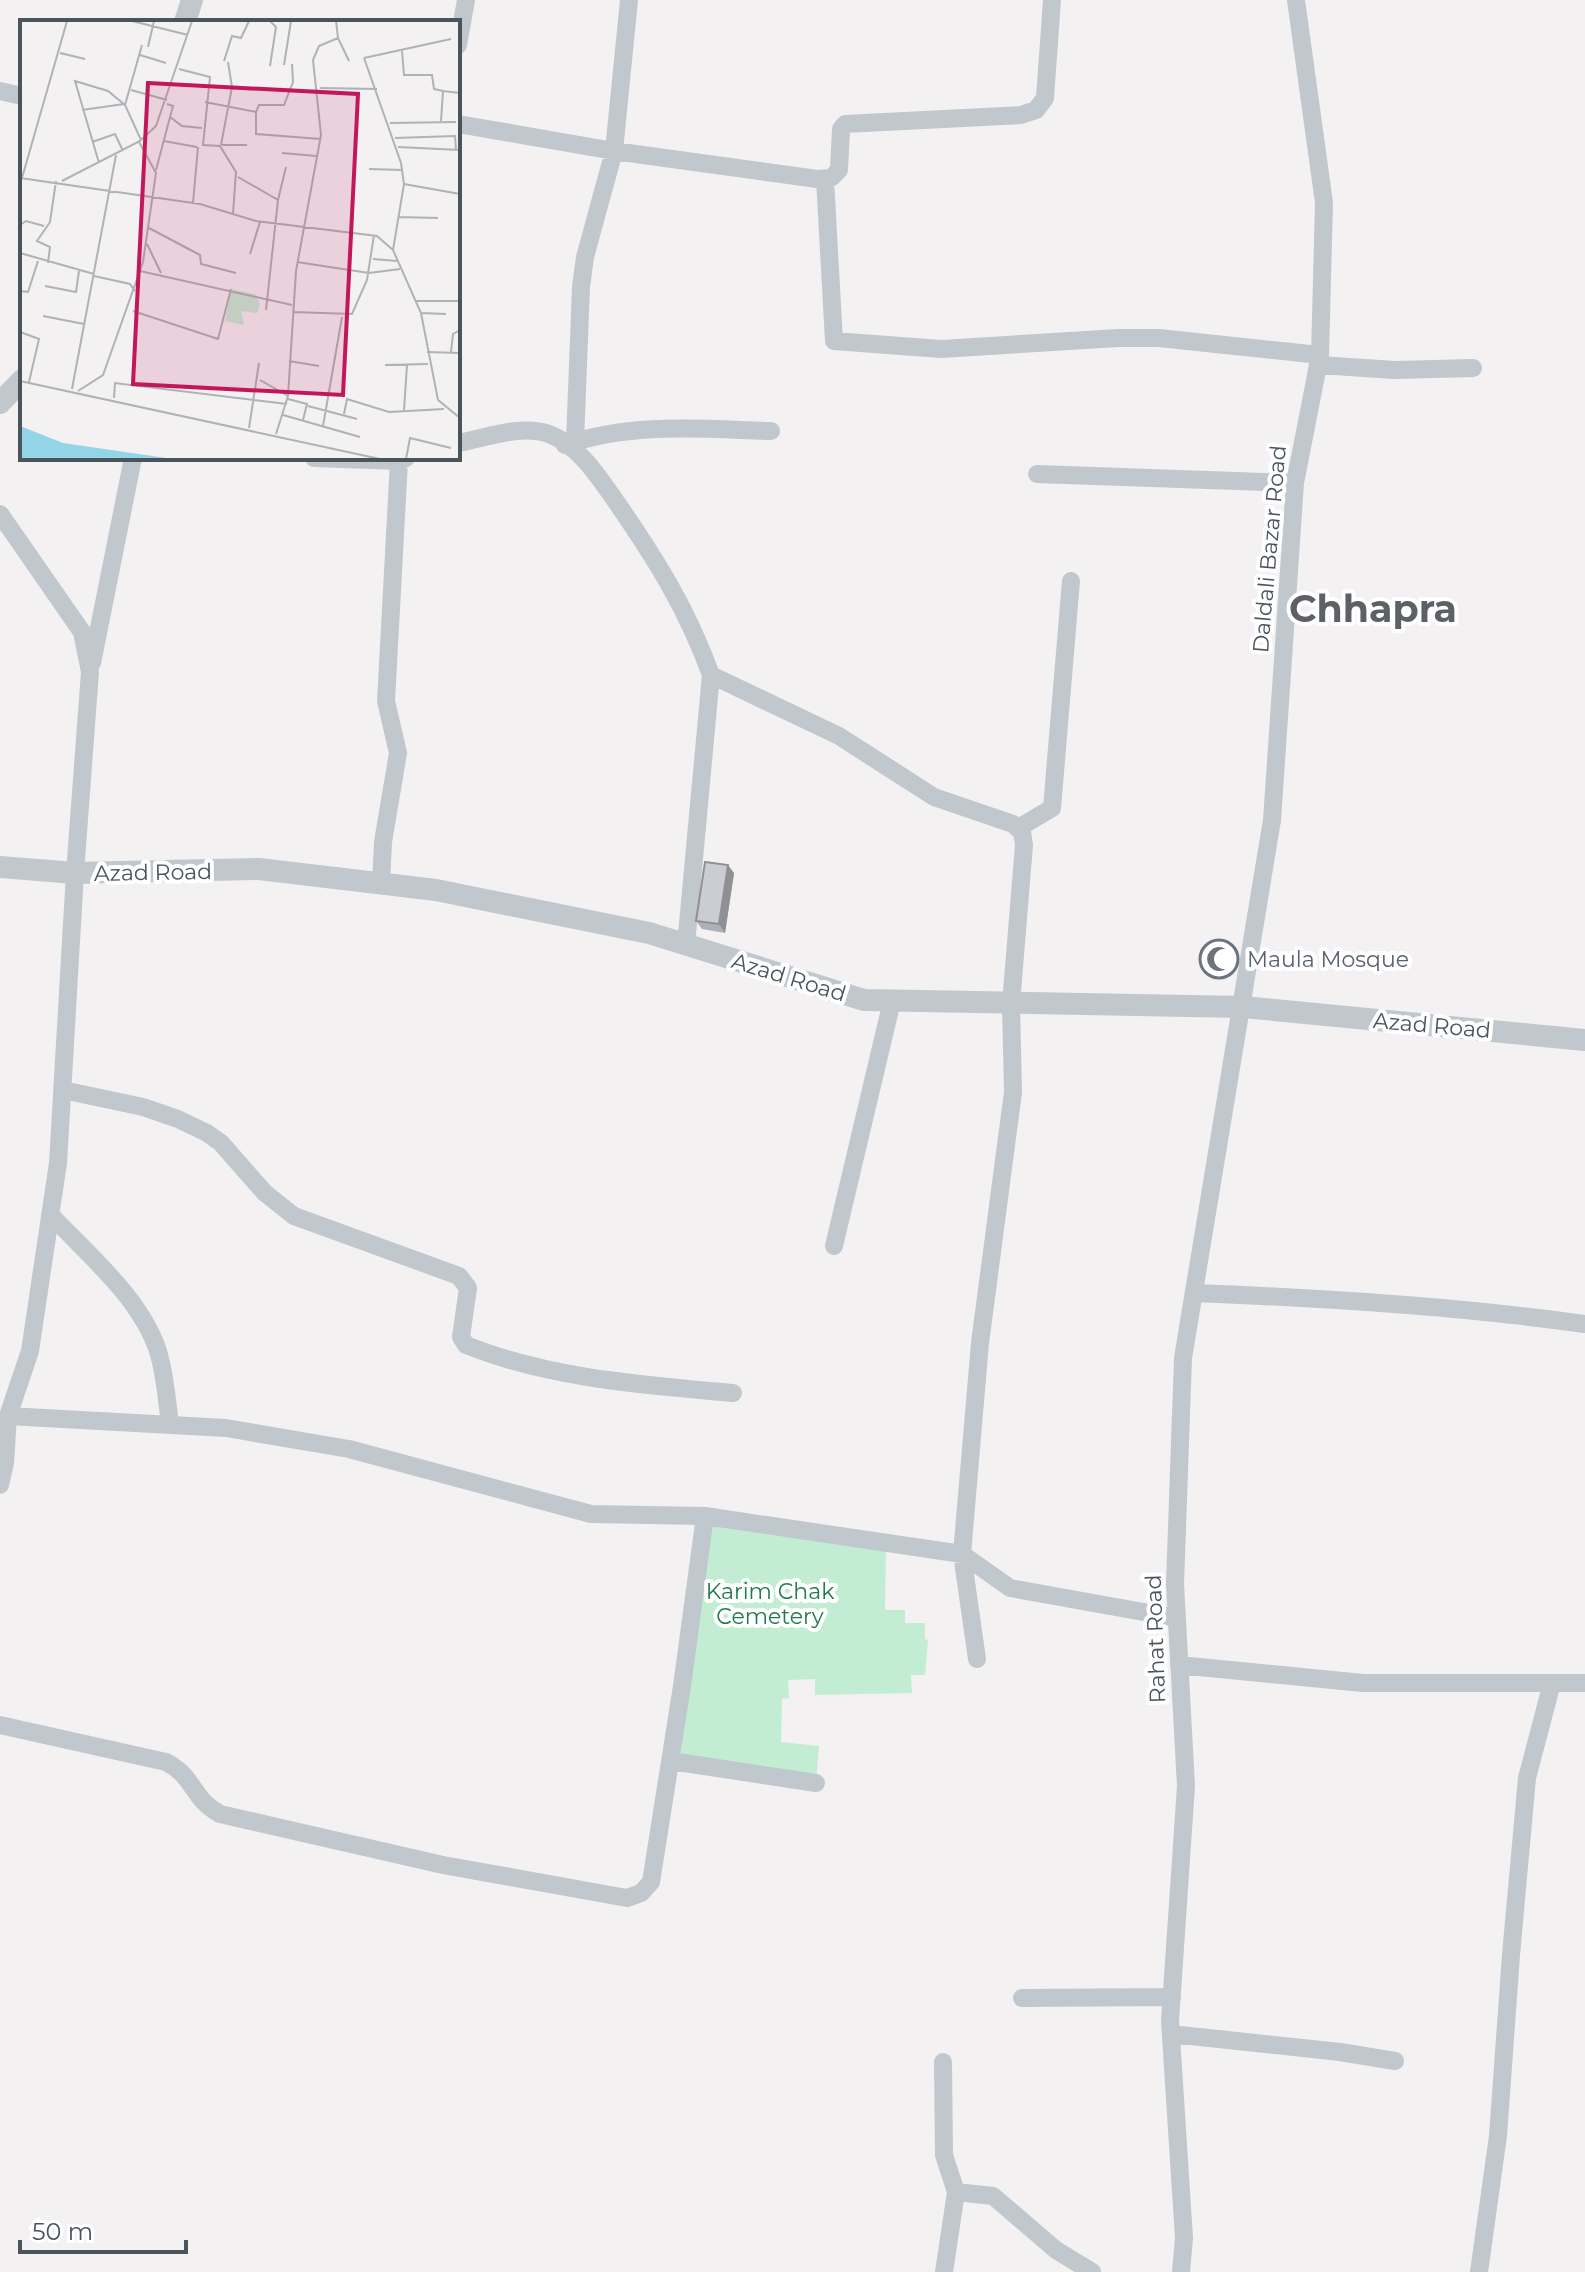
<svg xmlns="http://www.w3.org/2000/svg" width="1585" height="2272" viewBox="0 0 1585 2272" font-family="Montserrat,sans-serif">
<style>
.green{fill:#c3edd3}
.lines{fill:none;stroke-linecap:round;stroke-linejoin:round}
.minor{stroke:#c0c8ce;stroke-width:18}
.tertiary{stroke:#c0c8ce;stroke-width:22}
.wall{fill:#afb0b5}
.shaded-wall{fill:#8e9094}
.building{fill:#cbcdd3;stroke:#8e9094;stroke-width:2}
.labels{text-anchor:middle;stroke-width:8;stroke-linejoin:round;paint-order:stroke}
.street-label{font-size:22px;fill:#4a545d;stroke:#fff}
.worship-label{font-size:22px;fill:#5b616d;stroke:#fff;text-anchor:start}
.park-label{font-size:22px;fill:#1e7b4d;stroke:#fff}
.town-label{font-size:38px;font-weight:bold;fill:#5d6165;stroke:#fff}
.inset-road{fill:none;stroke:#afb2b6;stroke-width:2}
.view{fill:#c2185b;fill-opacity:0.15;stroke:#c2185b;stroke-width:4}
.inset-edge{fill:none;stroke:#4a545d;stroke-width:4}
</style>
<rect width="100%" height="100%" fill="#f3f1f1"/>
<path class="green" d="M 705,1516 L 886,1543 L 885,1610 L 905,1610 L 905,1623 L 925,1623 L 925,1639 L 928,1640 L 925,1675 L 911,1675 L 912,1693 L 815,1695 L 815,1679 L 788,1680 L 789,1698 L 782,1699 L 781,1742 L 819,1746 L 816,1783 L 671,1761 Z"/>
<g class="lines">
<path class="minor" d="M 458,45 L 466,0
M 0,91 L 22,96
M 458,124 L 614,151 L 817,179 L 831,178 L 839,170 L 841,129 L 845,124 L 1021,115 L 1036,110 L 1045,98 L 1052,0
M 825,179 L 834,341 L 941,349 L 1118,338 L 1159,338 L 1320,355
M 1318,365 L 1395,370 L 1473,368
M 575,442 L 581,287 L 585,257 L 614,151 L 629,0
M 458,443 C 485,438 522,424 549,434 C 579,445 600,479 617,503 C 657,561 687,609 711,675 L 686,945
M 565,445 C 632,422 702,429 771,431
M 314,458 L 399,461 L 406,458
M 1037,474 L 1295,483
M 0,514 L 82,632 L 90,672 L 75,873 L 58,1163 L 30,1351 L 8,1416 L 5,1463 L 0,1485
M 92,663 L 133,458
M 711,675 L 839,736 L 934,797 L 1013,824 L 1022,832 L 1024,845 L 1011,1004 L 1013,1092 L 980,1343 L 962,1554 L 977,1659
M 1020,827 L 1052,808 L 1071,581
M 381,883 L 383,842 L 398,753 L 386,701 L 399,461
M 63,1090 L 143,1107 L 178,1119 L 207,1133 L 221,1143 L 265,1193 L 294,1216 L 459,1276 L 468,1288 L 461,1337 L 466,1345 C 551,1379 644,1385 733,1393
M 50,1214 C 88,1255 140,1297 158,1351 C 165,1374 167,1400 170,1425
M 834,1246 L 892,1001
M 1194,1293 C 1325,1298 1455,1306 1585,1324
M 8,1416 L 226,1428 L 349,1449 L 591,1514 L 705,1516 L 962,1554 L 1010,1588 L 1177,1618
M 1179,1665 L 1363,1683 L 1585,1683
M 0,1725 L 166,1762 C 195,1777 191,1798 220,1814 L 443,1865 L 627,1898 L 641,1893 L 651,1882 L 682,1686 L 705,1516
M 671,1761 L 816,1783
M 1022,1998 L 1172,1997
M 1171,2034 L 1340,2052 L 1395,2061
M 943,2062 L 944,2155 L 956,2192 L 944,2272
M 956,2192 L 993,2196 L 1056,2250 L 1092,2272
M 1181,2272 L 1184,2238 L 1170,2021 L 1186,1786 L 1175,1584 L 1183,1358 L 1272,820 L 1295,483 L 1320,355 L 1324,203 L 1296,0
M 1479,2272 L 1498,2136 L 1511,1955 L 1527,1778 L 1552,1683"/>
<path class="tertiary" d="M 185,22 L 192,0
M 0,403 L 22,380
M 0,867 L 75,873 L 259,869 L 436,890 L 649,933 L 864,1000 L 1243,1007 L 1585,1040"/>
</g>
<path class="wall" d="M 734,873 L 725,933 L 702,929 L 696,921 Z"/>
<path class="shaded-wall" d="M 728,865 L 734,873 L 725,933 L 719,924 Z"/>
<path class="building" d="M 705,862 L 728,865 L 719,924 L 696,921 Z"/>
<defs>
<symbol id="mosque-ring" viewBox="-11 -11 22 22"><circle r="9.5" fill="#fff" stroke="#6b7280" stroke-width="1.5"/><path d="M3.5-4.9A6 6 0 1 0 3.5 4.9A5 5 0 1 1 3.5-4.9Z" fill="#6b7280"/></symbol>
</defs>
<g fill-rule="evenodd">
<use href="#mosque-ring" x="1197" y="937" width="44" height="44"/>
</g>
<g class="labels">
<g class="street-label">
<text transform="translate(1269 549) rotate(-85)" y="8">Daldali Bazar Road</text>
<text transform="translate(153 872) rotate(-1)" y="8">Azad Road</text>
<text transform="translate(789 977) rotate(17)" y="8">Azad Road</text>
<text transform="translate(1432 1025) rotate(5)" y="8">Azad Road</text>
<text transform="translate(1155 1639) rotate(-92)" y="8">Rahat Road</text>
</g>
<g class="worship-label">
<text x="1247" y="967">Maula Mosque</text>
</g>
<g class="park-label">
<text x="770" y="1599">Karim Chak<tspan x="770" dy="25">Cemetery</tspan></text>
</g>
<g class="town-label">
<text x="1373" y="622">Chhapra</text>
</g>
</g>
<g transform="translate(20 20)">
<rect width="440" height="440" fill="#f3f1f1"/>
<path d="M 211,269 L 235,274 L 240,284 L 237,293 L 221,291 L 224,305 L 205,301 Z" fill="#c3edd3"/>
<path d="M 0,406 L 43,423 L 153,439 L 0,439 Z" fill="#93d4e7"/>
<path class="inset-road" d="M 112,1 L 168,15M 250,1 L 256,7 L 250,46M 318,18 L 329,41M 128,27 L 134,1M 382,31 L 384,55 L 412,55 L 414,69 L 423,71M 40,33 L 65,39M 120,35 L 146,43M 344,38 L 381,143 L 384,164 L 373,230M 344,38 L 431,19M 204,41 L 212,16 L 221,18 L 229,1M 264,45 L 271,1M 159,49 L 190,57 L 183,125 L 200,126 L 216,152 L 213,193M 300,68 L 357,69M 111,70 L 147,80M 185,82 L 236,92 L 239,85 L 264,85 L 273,62 L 272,44M 62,90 L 104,84M 236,93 L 236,114 L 301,119M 150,97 L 162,106 L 182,108M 421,101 L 423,71 L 440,73M 370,103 L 436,102M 375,118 L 435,116 L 436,130M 121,120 L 105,85 L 122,25M 144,121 L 177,127M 72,122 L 95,114 L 103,131M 201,125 L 212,67 L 208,42M 202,125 L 227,125M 378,127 L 440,130M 262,133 L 296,136M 79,143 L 55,61 L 88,71 L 105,85M 349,149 L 382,150M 136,150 L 153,86 L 147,84M 218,157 L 258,180 L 246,290M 0,158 L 180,184 L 236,201 L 357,216 L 373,230 L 401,293 L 418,380 L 440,398M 2,158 L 47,1M 42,161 L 120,121 L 136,106 L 172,1M 384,164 L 440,174M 258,180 L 266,147M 173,183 L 178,127M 378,197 L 418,198M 0,205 L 6,201 L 24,206M 129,208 L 180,235 L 181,244 L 216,253M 127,224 L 141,253M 0,233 L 74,254M 230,234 L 240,202M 353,239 L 377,241M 277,242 L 349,253 L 380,249M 28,243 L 30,227 L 17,221 L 30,202 L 36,161M 120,251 L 272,285M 74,256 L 110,264 L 115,271M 25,266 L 56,272 L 59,251M 0,271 L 8,272 L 18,241M 396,281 L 440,281M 113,291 L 198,319 L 211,269M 273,292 L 332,294 L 347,260 L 354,215M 401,293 L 426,294M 23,296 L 64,304M 0,312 L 19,319 L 9,362M 407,332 L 440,333M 431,332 L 433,314 L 440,310M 269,341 L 299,346M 365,345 L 408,344M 240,360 L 268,376M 0,361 L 360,439M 52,369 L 96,135M 58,371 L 83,355 L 123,242 L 136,153 L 119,122M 94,378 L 95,363 L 267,384M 268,379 L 287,384 L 283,400M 288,386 L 337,399M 384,390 L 387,345M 324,394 L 327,379 L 369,392 L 424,389M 263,395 L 340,417M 303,406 L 322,297M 229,408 L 239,343M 256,414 L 268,376 L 276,251 L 301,115 L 293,40 L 299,26 L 318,18 L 316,1M 386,439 L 390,418 L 431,428"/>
<path class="view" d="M 128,63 L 338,74 L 323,375 L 113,364 Z"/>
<rect width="440" height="440" class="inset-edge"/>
</g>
<path d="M20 2240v12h166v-12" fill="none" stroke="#4a545d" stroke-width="4"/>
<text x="32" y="2240" font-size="24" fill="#4a545d" stroke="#ffffff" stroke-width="6" paint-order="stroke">50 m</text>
</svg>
